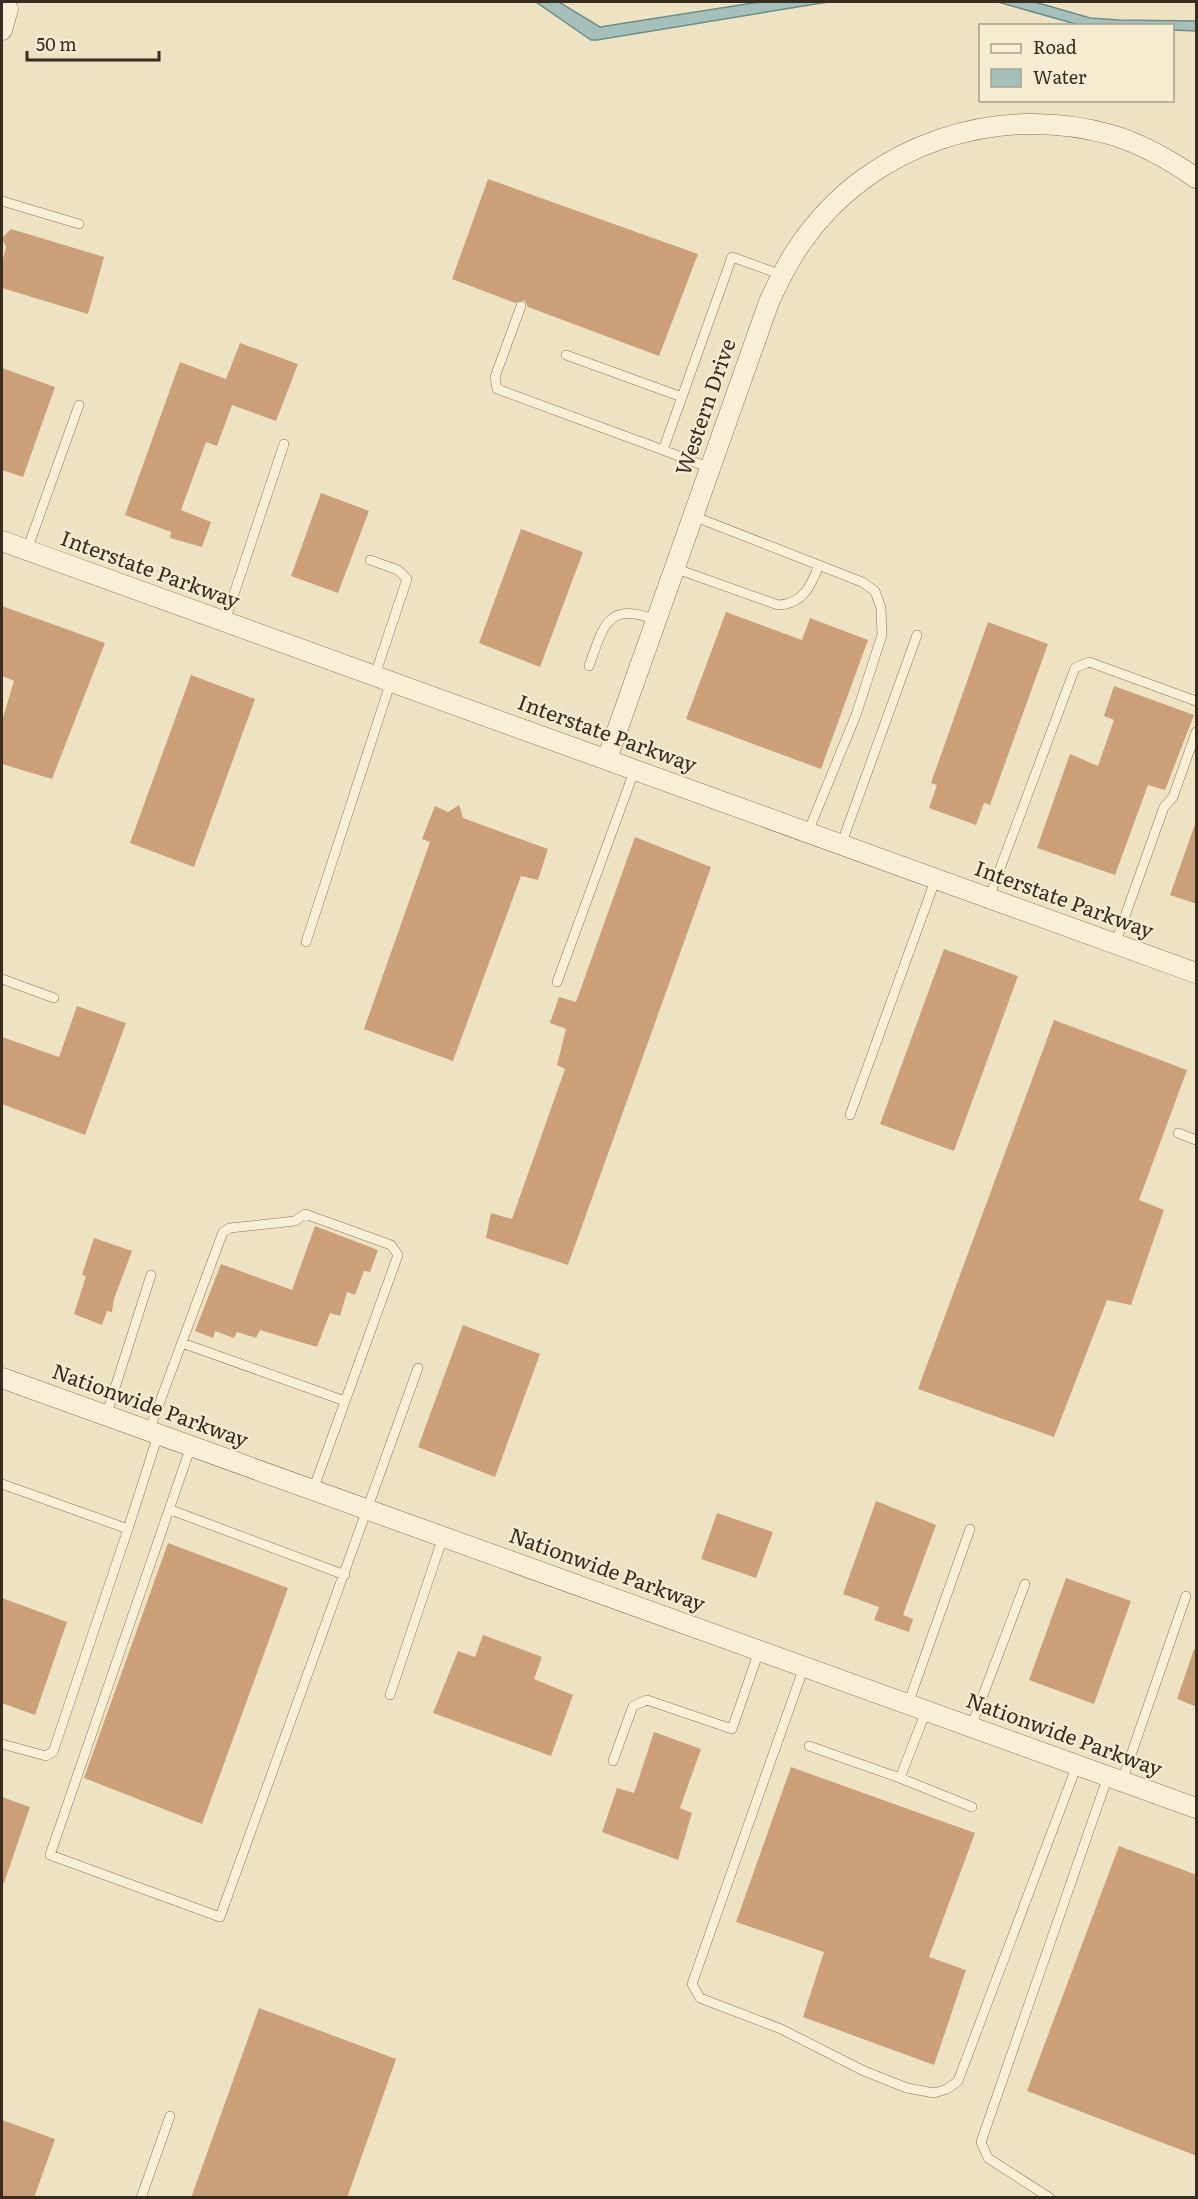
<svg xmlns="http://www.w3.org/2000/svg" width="1198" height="2199" viewBox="0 0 1198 2199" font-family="Literata,serif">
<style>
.water{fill:#a5c0ba;stroke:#6c8e88;stroke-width:1.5}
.building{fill:#cba079}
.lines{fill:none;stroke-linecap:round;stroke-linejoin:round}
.service-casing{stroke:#87755a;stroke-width:10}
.minor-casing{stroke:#87755a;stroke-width:21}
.service{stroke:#f8f0d6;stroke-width:9}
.minor{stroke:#f8f0d6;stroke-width:20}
.labels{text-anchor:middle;stroke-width:4.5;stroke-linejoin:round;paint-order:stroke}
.street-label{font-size:21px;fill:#372c1e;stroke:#f5edd2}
</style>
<rect width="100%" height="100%" fill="#ede3c3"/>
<path class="water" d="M 536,2 L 559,2 L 600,27 L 759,2 L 828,2 L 597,40 L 591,40 Z
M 998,2 L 1035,2 L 1090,18 L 1119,20 L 1196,21 L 1196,31 L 1173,30 L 1172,26 L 1079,25 Z"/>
<path class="building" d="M 488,179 L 698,254 L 659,356 L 528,307 L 524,300 L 515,303 L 452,279 Z
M 11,229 L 104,257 L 88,314 L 2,288 L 2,264 L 6,247 L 2,238 Z
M 240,343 L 298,364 L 276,421 L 232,405 L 217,446 L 206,442 L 181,510 L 211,522 L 202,547 L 170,538 L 171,532 L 125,515 L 180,362 L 226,379 Z
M 2,368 L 55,387 L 23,477 L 2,470 Z
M 321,493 L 369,511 L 338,593 L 291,576 Z
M 521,529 L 583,552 L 540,667 L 479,643 Z
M 2,606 L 105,643 L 52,779 L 2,764 L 2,721 L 14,681 L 2,676 Z
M 726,612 L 802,640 L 810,618 L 868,640 L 821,769 L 686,719 Z
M 988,622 L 1048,644 L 990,805 L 984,803 L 976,825 L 929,808 L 937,785 L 931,783 Z
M 191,675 L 255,699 L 194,867 L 130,843 Z
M 1114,686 L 1194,715 L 1165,790 L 1148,785 L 1115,875 L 1037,848 L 1070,754 L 1098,766 L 1114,720 L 1104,716 Z
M 459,805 L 463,818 L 548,849 L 538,880 L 521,876 L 453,1061 L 364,1029 L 430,842 L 422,839 L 435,806 L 448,812 Z
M 1195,824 L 1197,825 L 1197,904 L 1170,895 Z
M 635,837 L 711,867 L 568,1265 L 486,1238 L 491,1213 L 512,1219 L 565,1069 L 557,1065 L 566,1029 L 550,1023 L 559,997 L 576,1002 Z
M 944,949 L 1018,976 L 954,1151 L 880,1124 Z
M 77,1006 L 126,1023 L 85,1135 L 2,1104 L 2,1037 L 59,1057 Z
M 1054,1020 L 1187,1070 L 1139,1200 L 1164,1210 L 1131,1305 L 1107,1300 L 1054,1437 L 918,1389 Z
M 315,1226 L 378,1250 L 370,1272 L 364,1271 L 355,1295 L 347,1292 L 340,1316 L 330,1313 L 317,1347 L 260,1330 L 256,1338 L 237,1332 L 234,1338 L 215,1331 L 213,1338 L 195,1331 L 221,1264 L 292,1290 Z
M 94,1238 L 132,1251 L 114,1299 L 112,1312 L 107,1311 L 102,1325 L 74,1314 L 86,1276 L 82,1275 Z
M 463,1325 L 540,1354 L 495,1477 L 418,1447 Z
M 876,1501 L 936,1525 L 903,1615 L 913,1619 L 909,1632 L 874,1620 L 879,1607 L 843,1594 Z
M 717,1513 L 773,1532 L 756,1578 L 701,1559 Z
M 168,1543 L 288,1588 L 202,1824 L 84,1778 Z
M 1066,1578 L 1131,1601 L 1094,1704 L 1029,1680 Z
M 2,1598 L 67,1622 L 35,1715 L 2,1703 Z
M 483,1635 L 542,1657 L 534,1679 L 573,1695 L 551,1756 L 433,1713 L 458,1651 L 475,1657 Z
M 1194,1649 L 1197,1650 L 1197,1707 L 1177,1699 Z
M 654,1732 L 701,1749 L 680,1808 L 692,1813 L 678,1860 L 602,1832 L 617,1788 L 634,1793 Z
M 791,1767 L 975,1833 L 929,1957 L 966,1970 L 934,2065 L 803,2017 L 824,1952 L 736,1922 Z
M 2,1797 L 30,1807 L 4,1883 L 2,1883 Z
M 1119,1846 L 1197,1875 L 1197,2156 L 1027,2091 Z
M 259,2008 L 396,2059 L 347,2198 L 191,2198 Z
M 2,2120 L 55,2139 L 34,2198 L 2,2198 Z"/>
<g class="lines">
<defs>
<path id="service" d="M 2,201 L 79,224
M 521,306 L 495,377 L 497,389 L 663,450
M 566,355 L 682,397
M 710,468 L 663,450 L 732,257 L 782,275
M 693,516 L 862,582 L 875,591 L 881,608 L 882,635 L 856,715 L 808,832
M 27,550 L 79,405
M 370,560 L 398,570 L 407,579 L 375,675
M 674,568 L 778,605 C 803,604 811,586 819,565
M 224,624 L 284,444
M 589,666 C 604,625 607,601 656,620
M 841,845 L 917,635
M 989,898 L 1075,668 L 1089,662 L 1196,701
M 306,942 L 391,681
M 1115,944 L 1164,807 L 1173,797 L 1196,732
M 2,979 L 54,998
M 557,982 L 635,769
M 850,1115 L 936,878
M 1178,1133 L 1196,1140
M 182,1343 L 345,1401
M 106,1416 L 151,1275
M 149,1431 L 223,1232 L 230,1228 L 295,1221 L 305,1214 L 391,1245 L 398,1255 L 313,1490
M 191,1446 L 50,1855 L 220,1917 L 418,1368
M 2,1484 L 128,1529 L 158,1435
M 171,1510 L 345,1575
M 804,1667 L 692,1984 L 700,1998 L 781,2029 L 864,2071 L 907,2088 L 934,2093 L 947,2089 L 958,2081 L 1077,1765
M 390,1695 L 443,1537
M 908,1704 L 970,1529
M 971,1727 L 1025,1584
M 2,1744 L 46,1756 L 53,1752 L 128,1529
M 809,1746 L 900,1778 L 926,1711
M 613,1761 L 633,1706 L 647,1700 L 732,1729 L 759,1651
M 900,1778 L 972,1807
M 1122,1781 L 1186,1596
M 141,2198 L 170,2116
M 1050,2198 L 988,2158 L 981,2142 L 1108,1776"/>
<path id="minor" d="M 2,30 L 8,9
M 2,541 L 1196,973
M 607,759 L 769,302 C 779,281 788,261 802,242 C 870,144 998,102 1112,135 C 1142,144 1170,160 1196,178
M 2,1378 L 1196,1808"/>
</defs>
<use href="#service" class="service-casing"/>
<use href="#minor" class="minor-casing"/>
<use href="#service" class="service"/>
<use href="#minor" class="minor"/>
</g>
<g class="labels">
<g class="street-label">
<text transform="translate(706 407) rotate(-71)" y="7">Western Drive</text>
<text transform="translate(150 570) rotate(20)" y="7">Interstate Parkway</text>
<text transform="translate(607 734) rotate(20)" y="7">Interstate Parkway</text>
<text transform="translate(1064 900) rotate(20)" y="7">Interstate Parkway</text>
<text transform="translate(150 1406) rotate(20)" y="7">Nationwide Parkway</text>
<text transform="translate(607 1570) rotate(20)" y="7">Nationwide Parkway</text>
<text transform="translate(1064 1735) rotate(20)" y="7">Nationwide Parkway</text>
</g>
</g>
<rect width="1198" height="2199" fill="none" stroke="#372c1e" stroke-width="6"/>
<rect x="979" y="24" width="195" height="78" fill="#f5edd2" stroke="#a9a08a" stroke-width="1.5"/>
<rect x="991" y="44" width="30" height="9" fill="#f8f0d6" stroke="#a9a08a" stroke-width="1.5"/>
<text x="1033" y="54" font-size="18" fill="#372c1e">Road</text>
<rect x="991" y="69" width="30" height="18" fill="#a5c0ba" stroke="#a9a08a" stroke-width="1.5"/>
<text x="1033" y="84" font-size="18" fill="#372c1e">Water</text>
<path d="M27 51v9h132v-9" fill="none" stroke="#372c1e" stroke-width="3"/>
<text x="36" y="51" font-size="18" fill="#372c1e" stroke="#f5edd2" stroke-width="4.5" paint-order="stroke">50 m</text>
</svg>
